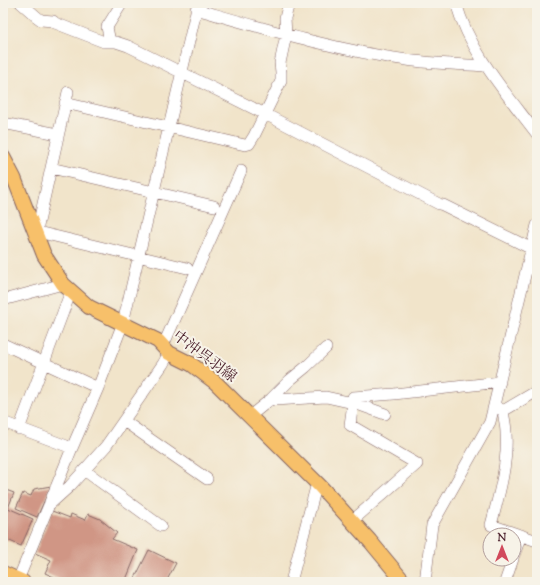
<svg xmlns="http://www.w3.org/2000/svg" width="540" height="585" viewBox="0 0 540 585" font-family="'Sorts Mill Goudy','Noto Serif JP',serif">
<style>
.building{fill:#d09685}
.lines{fill:none;stroke-linecap:round;stroke-linejoin:round}
.minor-casing{stroke:#846463;stroke-width:12}
.major-casing{stroke:#846463;stroke-width:16}
.minor{stroke:#fff;stroke-width:11}
.major{stroke:#f7c06b;stroke-width:14}
.labels{text-anchor:middle;stroke-width:4;stroke-linejoin:round;paint-order:stroke}
.street-label{font-size:15px;fill:#4a1f2b;stroke:#f7f3e8}
</style>
<rect width="100%" height="100%" fill="#f7f3e8"/>
<filter id="ink" filterUnits="userSpaceOnUse"><feTurbulence type="fractalNoise" baseFrequency=".025" numOctaves="2"/><feDisplacementMap in="SourceGraphic" scale="8" xChannelSelector="R" yChannelSelector="G"/><feConvolveMatrix kernelMatrix="1 2 1 2 8 2 1 2 1" color-interpolation-filters="sRGB"/></filter>
<filter id="wash" filterUnits="userSpaceOnUse"><feTurbulence type="fractalNoise" baseFrequency=".012" numOctaves="4" result="noise"/><feDisplacementMap in="SourceGraphic" scale="16" xChannelSelector="R" yChannelSelector="G"/><feGaussianBlur stdDeviation="0.9" result="paint"/><feColorMatrix in="noise" values="0 0 0 0 0 0 0 0 0 0 0 0 0 0 0 0 0 1.4 0 .05"/><feComposite in="paint" operator="in"/></filter>
<g filter="url(#wash)">
<rect width="100%" height="100%" fill="#f1e4ca"/>
<g id="blocks">
<path class="building" d="M 51,486 L 37,517 L 16,508 L 23,493 L 31,496 L 34,489 Z
M 6,490 L 14,493 L 8,508 L 33,519 L 21,546 L 3,538 L 3,496 Z
M 52,511 L 70,518 L 71,514 L 85,520 L 88,514 L 100,519 L 117,533 L 112,539 L 138,550 L 125,582 L 65,582 L 45,573 L 51,560 L 35,553 Z
M 149,550 L 176,563 L 166,582 L 133,582 Z"/>
</g>
</g>
<g filter="url(#ink)">
<use href="#blocks" fill-opacity="0" stroke="#846463" stroke-width="1"/>
<g class="lines">
<defs>
<path id="minor" d="M 21,3 L 37,17 L 41,20 L 53,21 L 55,23 L 104,42 L 116,42 L 128,46 L 265,114 L 439,204 L 443,205 L 532,249
M 456,3 C 470,53 506,93 537,134
M 196,9 C 266,29 335,50 407,60 C 433,64 460,64 486,66
M 110,42 L 107,27 L 122,3
M 65,103 L 245,145 L 249,144 L 254,136 L 281,81 L 281,72 L 280,63 L 286,35 L 285,18 L 289,3
M 3,123 L 58,134
M 51,168 L 214,206
M 36,235 L 42,233 L 187,268
M 36,235 L 68,92
M 3,300 L 63,284
M 3,344 L 98,388
M 163,346 L 241,171
M 271,399 L 274,400 L 326,397 L 353,403 L 353,397 L 394,394 L 500,382
M 494,405 L 503,411 C 504,418 506,426 506,433 C 508,464 499,495 491,525 L 537,541
M 503,411 L 537,391
M 250,416 L 271,399 L 290,380 L 306,367 L 326,348
M 124,421 L 207,479
M 3,422 L 72,448 L 50,502
M 19,429 L 71,291
M 72,448 L 98,388 L 123,323 L 198,3
M 84,470 L 161,526
M 352,521 L 417,464 L 350,425 L 353,403 L 360,405 L 385,414
M 514,555 L 521,535
M 18,580 L 49,505 L 70,486 L 106,446 L 163,364 L 169,353
M 291,582 L 317,483
M 425,582 L 432,525 L 490,422 L 537,225
M 505,582 L 513,559"/>
<path id="major" d="M 3,157 L 14,178 L 44,255 L 63,284 L 89,307 L 158,341 L 169,353 L 191,364 L 216,383 L 320,486 L 370,541 L 404,582
M 3,573 L 23,582"/>
</defs>
<use href="#minor" class="minor-casing"/>
<use href="#major" class="major-casing"/>
<use href="#minor" class="minor"/>
<use href="#major" class="major"/>
</g>
</g>
<g class="labels">
<g class="street-label">
<text transform="translate(205 356) rotate(37)" y="5">中沖呉羽線</text>
</g>
</g>
<rect width="540" height="585" fill="none" stroke="#f7f3e8" stroke-width="16"/>
<g transform="translate(502 547)"><circle r="19" fill="#f7f3e8" stroke="#b29e9c"/>
<path d="M0-3L7 15L0 10L-7 15Z" fill="#d1495b"/>
<text y="-6" font-size="11" font-weight="bold" text-anchor="middle" fill="#4a1f2b">N</text>
</g>
</svg>
